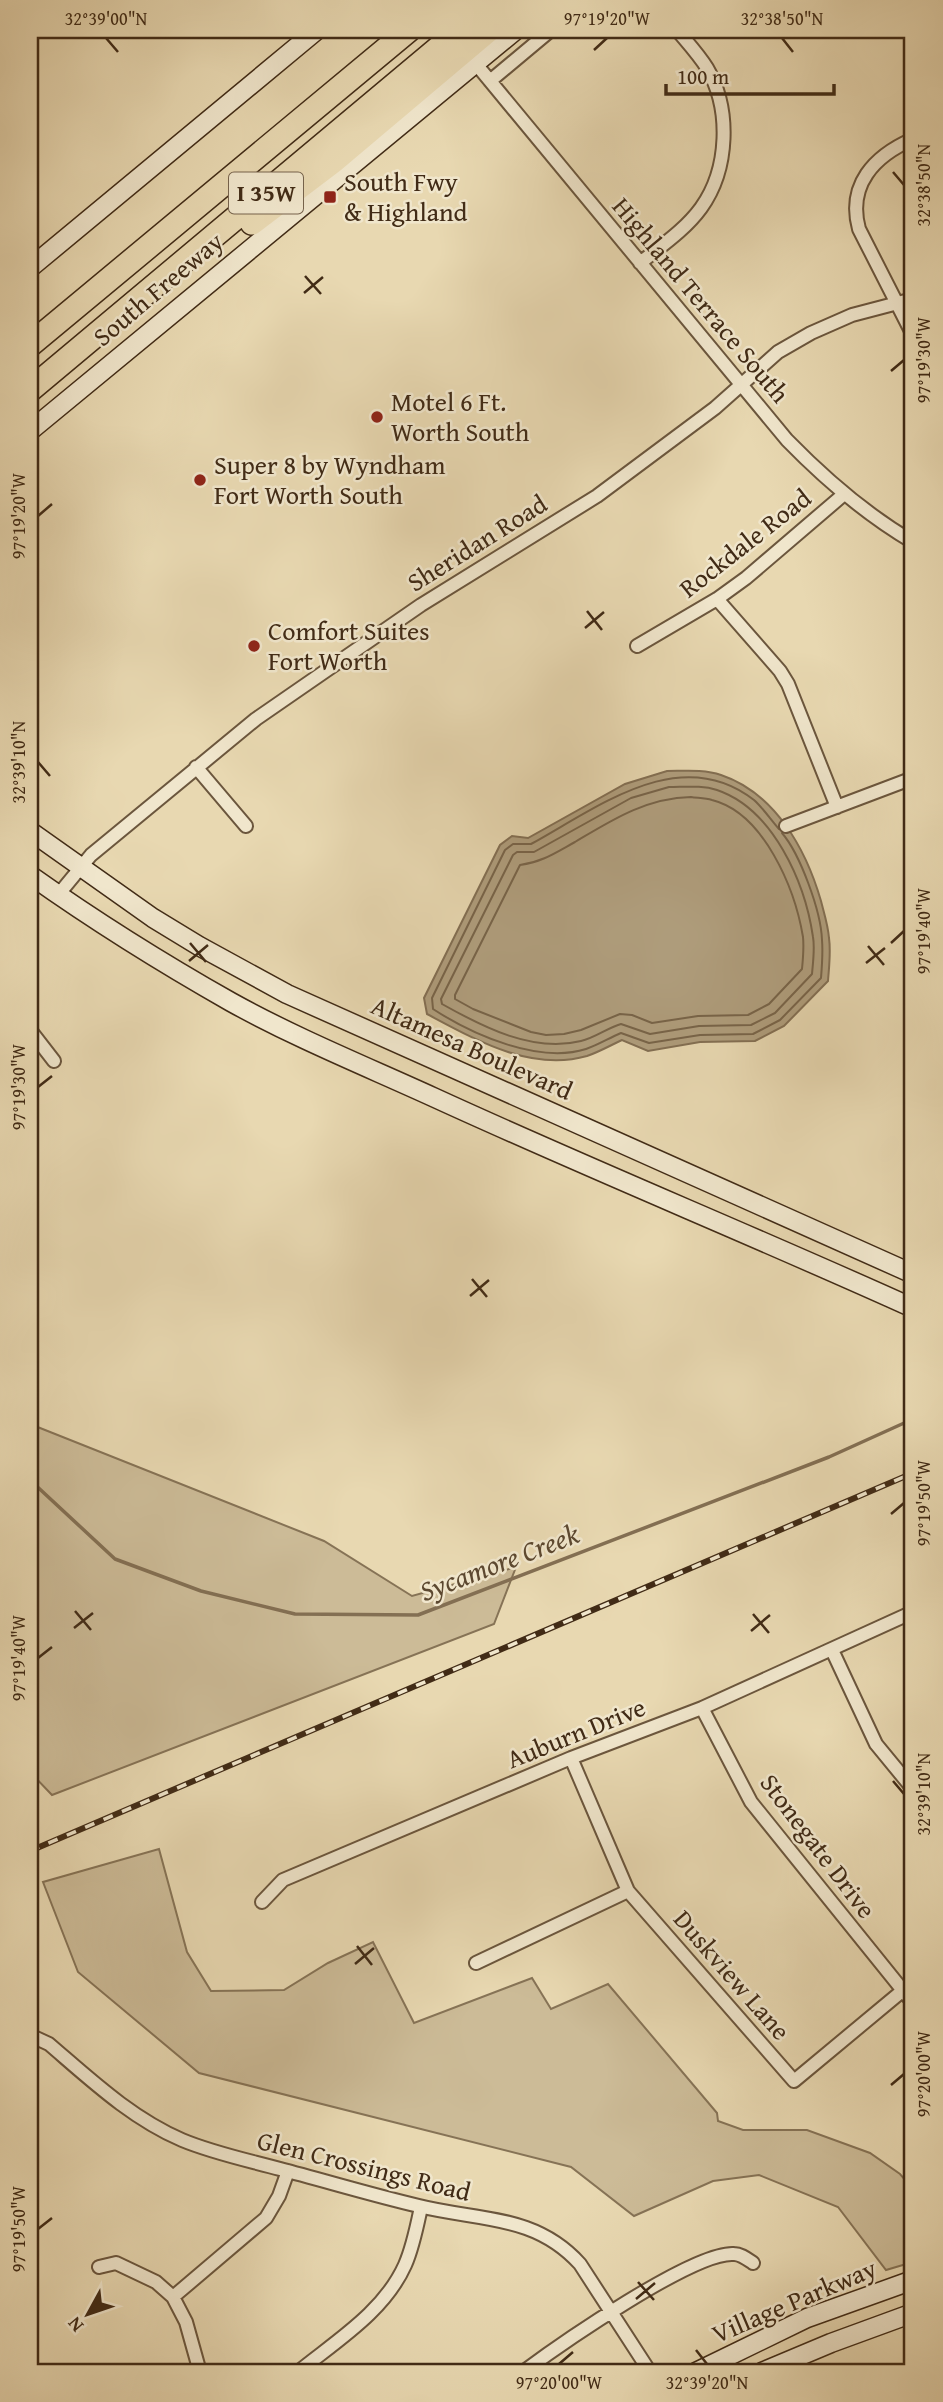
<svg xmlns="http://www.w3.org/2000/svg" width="943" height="2402" viewBox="0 0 943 2402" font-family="'Gentium Book Plus',serif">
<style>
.green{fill:#ccbb97;stroke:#867356;stroke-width:2}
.water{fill:#af9d7c;stroke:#836f53;stroke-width:2}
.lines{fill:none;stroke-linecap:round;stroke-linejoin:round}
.shore{stroke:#786449;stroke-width:2}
.stream{stroke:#836f53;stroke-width:3.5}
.minor-casing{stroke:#6b563d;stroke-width:16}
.secondary-casing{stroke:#412b16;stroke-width:21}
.motorway-casing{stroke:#412b16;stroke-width:26}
.minor{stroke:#f0e6cc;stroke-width:12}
.secondary{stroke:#f0e6cc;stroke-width:18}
.motorway{stroke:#e8d8b1;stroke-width:23}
.rail-casing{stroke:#412b16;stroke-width:6}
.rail{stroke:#f0e6cc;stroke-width:3.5;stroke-dasharray:10;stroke-linecap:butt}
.ticks{fill:none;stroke:#412b16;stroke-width:2.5}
.poi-dot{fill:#8f2418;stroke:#f0e6cc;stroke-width:2.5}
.labels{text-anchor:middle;stroke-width:5;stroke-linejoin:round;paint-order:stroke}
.shield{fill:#f0e6cc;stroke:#76634d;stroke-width:2}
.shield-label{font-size:24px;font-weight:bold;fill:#412b16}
.poi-label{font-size:26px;fill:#412b16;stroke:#f0e6cc;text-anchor:start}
.street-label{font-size:26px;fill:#412b16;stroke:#f0e6cc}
.water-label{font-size:28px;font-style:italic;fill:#5c4830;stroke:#f0e6cc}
.neatline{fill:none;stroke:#412b16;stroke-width:2.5}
.ticks-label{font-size:18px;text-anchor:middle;fill:#412b16}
</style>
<rect width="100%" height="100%" fill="#e8d8b1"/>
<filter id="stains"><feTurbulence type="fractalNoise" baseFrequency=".00286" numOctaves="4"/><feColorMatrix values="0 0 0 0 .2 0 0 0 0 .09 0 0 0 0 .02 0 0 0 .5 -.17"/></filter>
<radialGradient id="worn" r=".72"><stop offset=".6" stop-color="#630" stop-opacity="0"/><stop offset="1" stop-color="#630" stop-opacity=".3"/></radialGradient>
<path class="green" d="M 30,1424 L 324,1541 L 412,1596 L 516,1567 L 494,1624 L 52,1795 L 30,1772 Z
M 159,1849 L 187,1952 L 211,1991 L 284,1990 L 328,1963 L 373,1942 L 414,2023 L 532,1978 L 551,2009 L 608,1984 L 717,2113 L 718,2121 L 743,2130 L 807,2130 L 870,2153 L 900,2174 L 913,2189 L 913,2262 L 886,2270 L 838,2207 L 759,2175 L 713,2181 L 634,2216 L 571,2167 L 199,2073 L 78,1972 L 43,1882 Z"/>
<path class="water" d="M 667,771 C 684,771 704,769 721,775 C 775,793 806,849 821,901 C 824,913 828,925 829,938 C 831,952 829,967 828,981 L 784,1026 L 755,1041 L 700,1042 L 648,1051 L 622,1040 C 611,1045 599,1052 587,1056 C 531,1072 476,1040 427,1014 L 424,998 L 500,845 L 512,836 L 528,838 L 625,784 Z"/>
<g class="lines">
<path class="shore" d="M 669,787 C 685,787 702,785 717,790 C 773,809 805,882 813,937 C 815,948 813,962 812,974 L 775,1013 L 751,1025 L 699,1026 L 650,1034 L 621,1024 C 607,1028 595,1038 581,1041 C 533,1053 483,1027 442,1004 L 441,999 L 513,855 L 517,852 L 534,852 L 631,798 Z
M 691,797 C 697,798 705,798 712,800 C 764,813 795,889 803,937 C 804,947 803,959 802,969 L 769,1004 L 748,1015 L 698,1016 L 652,1023 L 632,1015 L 620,1014 L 581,1030 L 564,1034 L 546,1035 L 531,1032 L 473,1009 L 455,999 L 455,995 L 520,865 C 542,862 555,853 575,842 C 612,820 646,798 691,797 Z
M 779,829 C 771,820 763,808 754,800 C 680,742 597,808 531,844 L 513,844 L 505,850 L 432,998 L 433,1009 C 473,1035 539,1064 586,1049 C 598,1045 609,1038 621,1033 L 649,1043 L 700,1035 L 753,1034 L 780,1020 L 821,978 C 822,966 823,952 822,940 C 821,911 800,854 782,833"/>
<path class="stream" d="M 30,1480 L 115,1559 L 201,1591 L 295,1614 L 418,1615 L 829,1457 L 913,1419"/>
<defs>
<path id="minor" d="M 476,64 L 787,440 C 826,480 865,514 913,542
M 490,81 L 551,30
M 913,139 C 874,156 847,185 859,229 L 913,335
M 640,263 C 661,246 685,230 701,208 C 729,169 731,109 707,68 C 699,55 687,42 677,30
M 717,599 L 780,671 L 788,684 L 837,807
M 637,646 L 717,599 L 746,578 L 843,495
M 196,767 L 246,826
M 786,826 L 913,778
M 58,895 L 91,855 L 256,719 L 421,605 L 597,496 L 715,408 L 778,352 L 811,333 L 852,315 L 913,299
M 30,1030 L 54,1061
M 832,1650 L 876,1744 L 913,1789
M 702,1708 L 751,1802 L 913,2003
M 571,1758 L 628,1891 L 794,2081 L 913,1982
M 262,1902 L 283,1880 L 571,1758 L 702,1708 L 913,1612
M 476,1963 L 628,1891
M 30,2038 L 36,2038 L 49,2044 C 91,2080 131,2118 182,2140 C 213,2153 247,2160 280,2169 C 326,2181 372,2195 419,2206 C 479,2221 535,2214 580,2264 L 650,2372
M 99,2267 L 116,2263 L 156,2282 L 173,2297 L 186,2322 L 200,2372
M 173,2297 L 266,2218 L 279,2196 L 288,2171
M 298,2372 C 336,2341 384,2312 405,2265 C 413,2247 417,2226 421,2207
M 523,2372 C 558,2346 694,2251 734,2254 C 741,2254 747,2259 753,2263"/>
<path id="secondary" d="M 30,268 L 317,30
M 30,431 L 516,30
M 30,831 L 153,918 L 199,946 L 287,994 L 913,1274
M 30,875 C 95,921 162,963 231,1002 C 296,1038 365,1066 433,1097 C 592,1170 754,1236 913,1308
M 696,2372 L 807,2318 L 913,2280
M 762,2372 L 831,2343 L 913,2313"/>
<path id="motorway" d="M 252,223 L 335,160 L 489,30
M 30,345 L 409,30
M 30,390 L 460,30"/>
</defs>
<use href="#minor" class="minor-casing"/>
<use href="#secondary" class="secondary-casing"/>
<use href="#motorway" class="motorway-casing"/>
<use href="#minor" class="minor"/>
<use href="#secondary" class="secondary"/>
<use href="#motorway" class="motorway"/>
<defs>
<path id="rail" d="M 30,1851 L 913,1473"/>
</defs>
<use href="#rail" class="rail-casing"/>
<use href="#rail" class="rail"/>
</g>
<path class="ticks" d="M 106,38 L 118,52M 782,38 L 793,52M 594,50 L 607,38M 893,172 L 904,185M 305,276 L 321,294M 304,293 L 323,277M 891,371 L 904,360M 38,516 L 52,504M 587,611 L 602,630M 585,628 L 604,612M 38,762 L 50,776M 190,943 L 206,962M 891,943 L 904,931M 868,946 L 884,965M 189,961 L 208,945M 866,963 L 885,948M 38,1087 L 52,1076M 472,1279 L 487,1297M 470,1296 L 489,1280M 891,1514 L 904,1503M 75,1611 L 91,1630M 753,1614 L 769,1633M 74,1628 L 93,1613M 751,1631 L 770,1615M 38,1658 L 52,1647M 893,1781 L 904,1794M 357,1946 L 372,1965M 355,1964 L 374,1948M 891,2085 L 904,2074M 38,2229 L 52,2218M 638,2282 L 654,2300M 636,2299 L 655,2283M 696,2350 L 707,2364M 559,2364 L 573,2352"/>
<g class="poi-dot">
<rect x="323" y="190" width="14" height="14" rx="3.5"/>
<circle cx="377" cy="417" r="7"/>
<circle cx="200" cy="480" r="7"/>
<circle cx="254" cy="646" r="7"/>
</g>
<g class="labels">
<rect class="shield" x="229" y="172.5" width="74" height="41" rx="5"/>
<g class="shield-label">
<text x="266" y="201">I 35W</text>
</g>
<g class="poi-label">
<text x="344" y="191">South Fwy<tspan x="344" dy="30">&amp; Highland</tspan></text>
<text x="391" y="411">Motel 6 Ft.<tspan x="391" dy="30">Worth South</tspan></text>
<text x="214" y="474">Super 8 by Wyndham<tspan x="214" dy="30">Fort Worth South</tspan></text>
<text x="268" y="640">Comfort Suites<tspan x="268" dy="30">Fort Worth</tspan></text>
</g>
<g class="street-label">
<text transform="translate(158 289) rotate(-40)" y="9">South Freeway</text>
<text transform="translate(701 300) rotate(50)" y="9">Highland Terrace South</text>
<text transform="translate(477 543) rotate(-32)" y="9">Sheridan Road</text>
<text transform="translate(745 543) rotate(-38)" y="9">Rockdale Road</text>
<text transform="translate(472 1048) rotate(24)" y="9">Altamesa Boulevard</text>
<text transform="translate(576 1733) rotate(-22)" y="9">Auburn Drive</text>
<text transform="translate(818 1846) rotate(53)" y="9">Stonegate Drive</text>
<text transform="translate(732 1975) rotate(49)" y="9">Duskview Lane</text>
<text transform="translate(364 2166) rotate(14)" y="9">Glen Crossings Road</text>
<text transform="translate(794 2301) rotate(-23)" y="9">Village Parkway</text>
</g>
<g class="water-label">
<text transform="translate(499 1562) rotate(-21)" y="10">Sycamore Creek</text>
</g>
</g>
<rect width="943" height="2402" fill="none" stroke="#e8d8b1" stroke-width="77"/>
<g transform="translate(88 2314) rotate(230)" stroke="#f0e6cc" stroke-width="5" paint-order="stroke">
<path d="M0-5L12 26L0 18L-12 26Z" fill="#412b16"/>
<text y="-10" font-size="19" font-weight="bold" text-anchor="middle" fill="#412b16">N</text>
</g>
<path d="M666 84v10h168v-10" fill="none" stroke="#412b16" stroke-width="3.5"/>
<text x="677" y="84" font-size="21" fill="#412b16" stroke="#f0e6cc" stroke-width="5" paint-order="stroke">100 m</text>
<rect x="38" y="38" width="866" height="2326" class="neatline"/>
<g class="ticks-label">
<text x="106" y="25">32°39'00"N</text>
<text x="607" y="25">97°19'20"W</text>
<text x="782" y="25">32°38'50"N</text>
<text transform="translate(924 185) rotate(-90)" y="6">32°38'50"N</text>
<text transform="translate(924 360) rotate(-90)" y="6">97°19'30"W</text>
<text transform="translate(19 516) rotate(-90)" y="6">97°19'20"W</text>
<text transform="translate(19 762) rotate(-90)" y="6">32°39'10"N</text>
<text transform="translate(924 931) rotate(-90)" y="6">97°19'40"W</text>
<text transform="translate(19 1087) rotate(-90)" y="6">97°19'30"W</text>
<text transform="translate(924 1503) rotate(-90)" y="6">97°19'50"W</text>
<text transform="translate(19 1658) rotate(-90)" y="6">97°19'40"W</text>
<text transform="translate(924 1794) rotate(-90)" y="6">32°39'10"N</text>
<text transform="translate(924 2074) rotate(-90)" y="6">97°20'00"W</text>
<text transform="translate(19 2229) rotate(-90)" y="6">97°19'50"W</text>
<text x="559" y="2389">97°20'00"W</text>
<text x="707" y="2389">32°39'20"N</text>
</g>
<rect width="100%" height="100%" filter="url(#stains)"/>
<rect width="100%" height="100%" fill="url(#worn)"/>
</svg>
